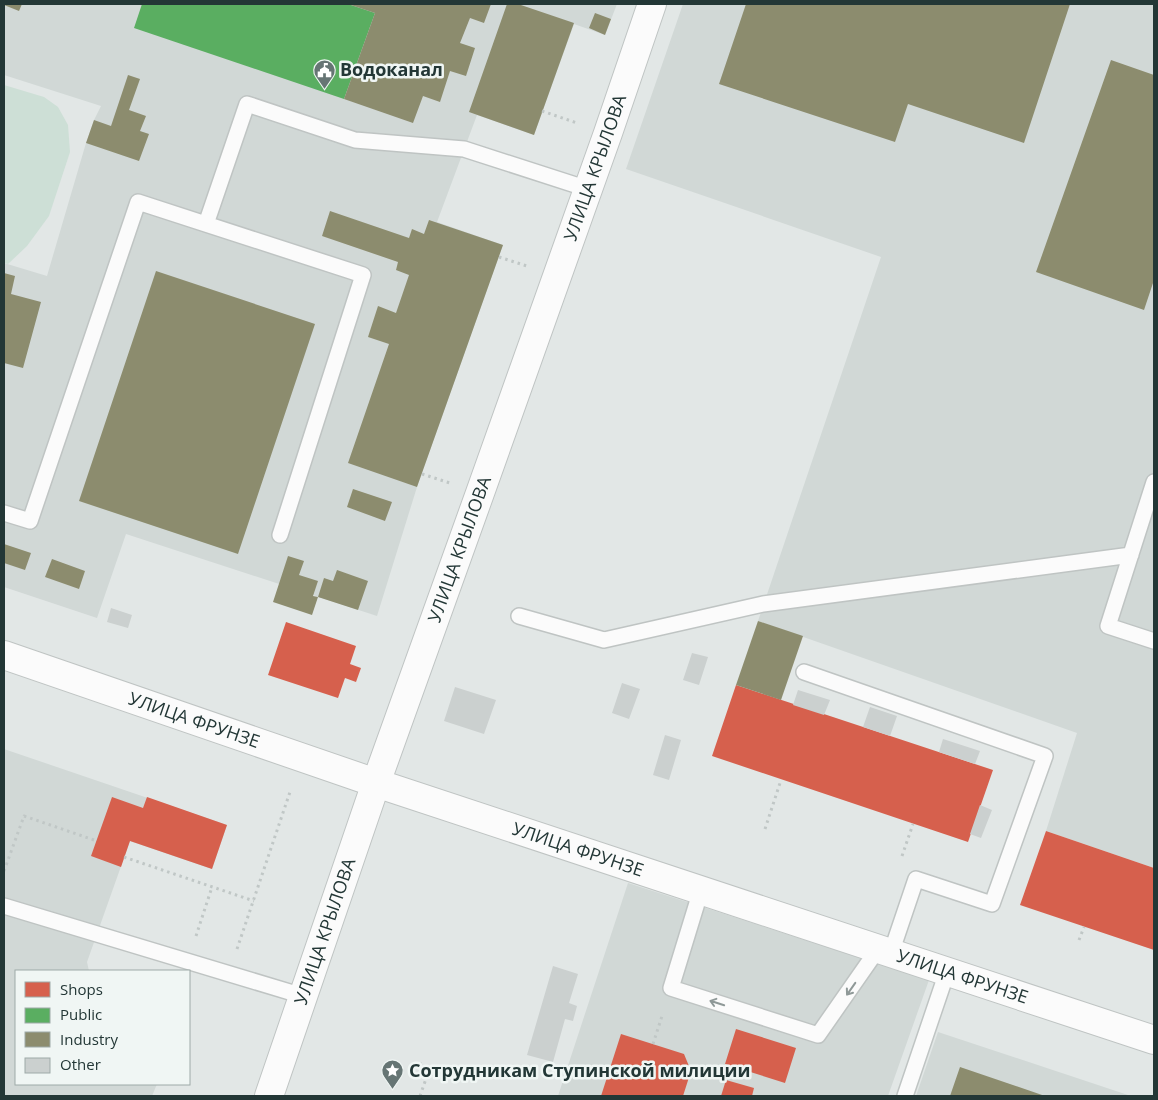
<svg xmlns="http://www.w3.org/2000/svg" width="1158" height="1100" viewBox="0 0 1158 1100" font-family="'Open Sans',sans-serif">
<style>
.built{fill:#d1d8d6}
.green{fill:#cddfd6}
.shops{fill:#d6604d}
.public{fill:#5aae61}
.industry{fill:#8c8c6e}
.building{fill:#cbd0cf}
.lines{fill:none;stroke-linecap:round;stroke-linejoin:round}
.service-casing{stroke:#bfc4c3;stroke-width:18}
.minor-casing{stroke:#bfc4c3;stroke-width:30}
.path{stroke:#c0c7c6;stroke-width:3;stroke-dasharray:2.5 4;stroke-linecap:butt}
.service{stroke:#fbfbfb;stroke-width:15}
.minor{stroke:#fbfbfb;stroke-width:28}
.oneway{stroke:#8f9998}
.labels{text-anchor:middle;stroke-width:5;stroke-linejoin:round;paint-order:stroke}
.poi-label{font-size:18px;font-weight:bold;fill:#233736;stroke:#f0f6f4;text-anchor:start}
.street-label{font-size:18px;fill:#233736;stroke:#f0f6f4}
</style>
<rect width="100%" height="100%" fill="#e2e7e6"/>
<path class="built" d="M 4,4 L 617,4 L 605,35 L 574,24 L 534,135 L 477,115 L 437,222 L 503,245 L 417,487 L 377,616 L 126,534 L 97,618 L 4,587 L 4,263 L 47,276 L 86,143 L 94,120 L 101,106 L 4,75 Z
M 683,4 L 1154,4 L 1154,868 L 1046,831 L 1077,733 L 758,621 L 881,257 L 626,169 Z
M 4,749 L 227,825 L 212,869 L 130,841 L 87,962 L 89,971 L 16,971 L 16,1084 L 157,1084 L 152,1096 L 4,1096 Z
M 628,883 L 929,980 L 888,1096 L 558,1096 Z
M 938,1032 L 1131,1096 L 916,1096 Z"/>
<path class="green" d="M 4,85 L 44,97 L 58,107 L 68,125 L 70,152 L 49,216 L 27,246 L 8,264 L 4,263 Z"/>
<path class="shops" d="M 286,622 L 356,646 L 350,664 L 361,668 L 356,682 L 345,678 L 338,698 L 268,675 Z
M 736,685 L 993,770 L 968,842 L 712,756 Z
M 112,797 L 143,808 L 147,797 L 227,825 L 212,869 L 130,841 L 121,867 L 91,856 Z
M 1046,831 L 1154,868 L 1154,950 L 1020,905 Z
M 736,1029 L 796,1048 L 785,1083 L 725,1064 Z
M 621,1034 L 684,1054 L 691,1071 L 683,1096 L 601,1096 Z
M 726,1080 L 754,1088 L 752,1096 L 721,1096 Z"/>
<path class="public" d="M 142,4 L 348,4 L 375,13 L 344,99 L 134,28 Z"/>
<path class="industry" d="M 4,4 L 22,4 L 19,11 L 4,5 Z
M 348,4 L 491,4 L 484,23 L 470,18 L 460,43 L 475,48 L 466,76 L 450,71 L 440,102 L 423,96 L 413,123 L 344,99 L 375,13 Z
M 507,4 L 518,4 L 574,23 L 534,135 L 469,112 Z
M 746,4 L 1070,4 L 1024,143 L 908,104 L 895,142 L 719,84 Z
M 595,13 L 611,19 L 605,35 L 589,28 Z
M 1111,60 L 1154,75 L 1154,280 L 1144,310 L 1036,272 Z
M 128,75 L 140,79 L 129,110 L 146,116 L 140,131 L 149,134 L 139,161 L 86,143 L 94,120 L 111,126 Z
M 330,211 L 409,238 L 412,229 L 424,234 L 429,220 L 503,245 L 417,487 L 348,463 L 389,344 L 368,337 L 378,306 L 396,313 L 409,275 L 396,270 L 398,262 L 322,236 Z
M 156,271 L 315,324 L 238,554 L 79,501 Z
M 4,273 L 15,276 L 11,294 L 41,302 L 23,368 L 4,363 Z
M 353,489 L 392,502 L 385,521 L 347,507 Z
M 4,544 L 31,553 L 25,570 L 4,563 Z
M 288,556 L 304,561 L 299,575 L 318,581 L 313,596 L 318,597 L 324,578 L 333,581 L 337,570 L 368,581 L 358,610 L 318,597 L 312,615 L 273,602 Z
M 52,559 L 85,571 L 79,589 L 45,577 Z
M 758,621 L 803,636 L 781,700 L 736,685 Z
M 960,1067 L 1045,1096 L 950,1096 Z"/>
<path class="building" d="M 111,608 L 132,615 L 128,628 L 107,622 Z
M 692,653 L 708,657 L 699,685 L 683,680 Z
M 622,683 L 640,689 L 629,719 L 612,713 Z
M 455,687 L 496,700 L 484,734 L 444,721 Z
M 798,690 L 830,700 L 824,715 L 793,705 Z
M 870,707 L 897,716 L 890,736 L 863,727 Z
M 665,735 L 681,740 L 669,780 L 653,775 Z
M 943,739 L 980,751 L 975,764 L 939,752 Z
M 980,805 L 992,810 L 981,838 L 970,834 Z
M 553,966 L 578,974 L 569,1003 L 577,1006 L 573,1021 L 565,1019 L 553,1062 L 527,1055 Z"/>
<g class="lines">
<defs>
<path id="service" d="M 206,224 L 247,104 L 355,140 L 464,149 L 588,189
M 1154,482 L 1108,626 L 1154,641
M 4,513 L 30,521 L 138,202 L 363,275 L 280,535
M 519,616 L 604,640 L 763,604 L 1131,555
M 804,672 L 1045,756 L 992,904 L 916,879 L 891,953
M 701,890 L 671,988 L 818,1035 L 878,949
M 4,906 L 303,996
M 905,1096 L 947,972"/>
<g id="minor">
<path id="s1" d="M 4,655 L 376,783 L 1154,1040"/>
<path id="s2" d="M 269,1096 L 376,783 L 480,493 L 608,133 L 652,4"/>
</g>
</defs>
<use href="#service" class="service-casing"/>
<use href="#minor" class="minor-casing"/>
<path class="path" d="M 542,111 L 577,123
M 499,257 L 527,266
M 422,474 L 450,483
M 765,829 L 781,780
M 902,856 L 913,824
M 124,857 L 254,901
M 4,871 L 24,816 L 97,841
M 196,936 L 212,887
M 1079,940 L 1084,927
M 237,949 L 291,789
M 653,1044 L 663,1013
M 420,1063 L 427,1076 L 444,1071
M 420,1096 L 427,1076"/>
<use href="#service" class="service"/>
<use href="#minor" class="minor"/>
</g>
<defs><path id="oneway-shaft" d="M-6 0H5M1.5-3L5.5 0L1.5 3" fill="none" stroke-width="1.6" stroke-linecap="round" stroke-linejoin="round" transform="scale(1.25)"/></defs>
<g class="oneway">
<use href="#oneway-shaft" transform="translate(851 989) rotate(125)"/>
<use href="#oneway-shaft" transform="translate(717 1003) rotate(-162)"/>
</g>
<defs>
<symbol id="civic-pin" viewBox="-11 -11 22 30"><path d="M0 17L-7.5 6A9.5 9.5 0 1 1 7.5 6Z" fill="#667574" stroke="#f0f6f4"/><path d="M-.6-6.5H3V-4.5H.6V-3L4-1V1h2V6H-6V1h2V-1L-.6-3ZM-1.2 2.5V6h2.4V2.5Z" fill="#fff"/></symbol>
<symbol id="sight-pin" viewBox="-11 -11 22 30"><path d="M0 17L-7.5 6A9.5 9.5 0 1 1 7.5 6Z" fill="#667574" stroke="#f0f6f4"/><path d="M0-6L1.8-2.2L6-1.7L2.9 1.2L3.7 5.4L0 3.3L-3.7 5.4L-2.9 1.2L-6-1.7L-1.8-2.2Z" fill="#fff"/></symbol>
</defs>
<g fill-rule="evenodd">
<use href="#civic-pin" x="312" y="58" width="25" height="34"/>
<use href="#sight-pin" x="380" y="1058" width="25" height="34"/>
</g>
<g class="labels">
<g class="poi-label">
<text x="340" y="76">Водоканал</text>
<text x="409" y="1077">Сотрудникам Ступинской милиции</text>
</g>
<g class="street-label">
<text dy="6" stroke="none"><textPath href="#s2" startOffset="984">УЛИЦА КРЫЛОВА</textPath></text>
<text dy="6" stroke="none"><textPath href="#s2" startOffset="579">УЛИЦА КРЫЛОВА</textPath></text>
<text dy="6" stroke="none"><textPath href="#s1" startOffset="201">УЛИЦА ФРУНЗЕ</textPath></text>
<text dy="6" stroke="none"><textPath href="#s1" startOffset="606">УЛИЦА ФРУНЗЕ</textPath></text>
<text dy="6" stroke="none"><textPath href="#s2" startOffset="174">УЛИЦА КРЫЛОВА</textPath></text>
<text dy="6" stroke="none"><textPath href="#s1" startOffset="1011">УЛИЦА ФРУНЗЕ</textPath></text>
</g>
</g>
<rect width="1158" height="1100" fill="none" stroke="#233736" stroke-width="10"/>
<rect x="15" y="970" width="175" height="115" fill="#f0f6f4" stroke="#9eaaa8"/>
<rect x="25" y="982" width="25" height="15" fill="#d6604d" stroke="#9eaaa8"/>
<text x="60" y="995" font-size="15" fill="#233736">Shops</text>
<rect x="25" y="1008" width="25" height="15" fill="#5aae61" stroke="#9eaaa8"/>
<text x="60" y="1020" font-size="15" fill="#233736">Public</text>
<rect x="25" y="1032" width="25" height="15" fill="#8c8c6e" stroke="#9eaaa8"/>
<text x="60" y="1045" font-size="15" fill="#233736">Industry</text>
<rect x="25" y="1058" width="25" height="15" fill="#cbd0cf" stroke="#9eaaa8"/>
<text x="60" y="1070" font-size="15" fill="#233736">Other</text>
</svg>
